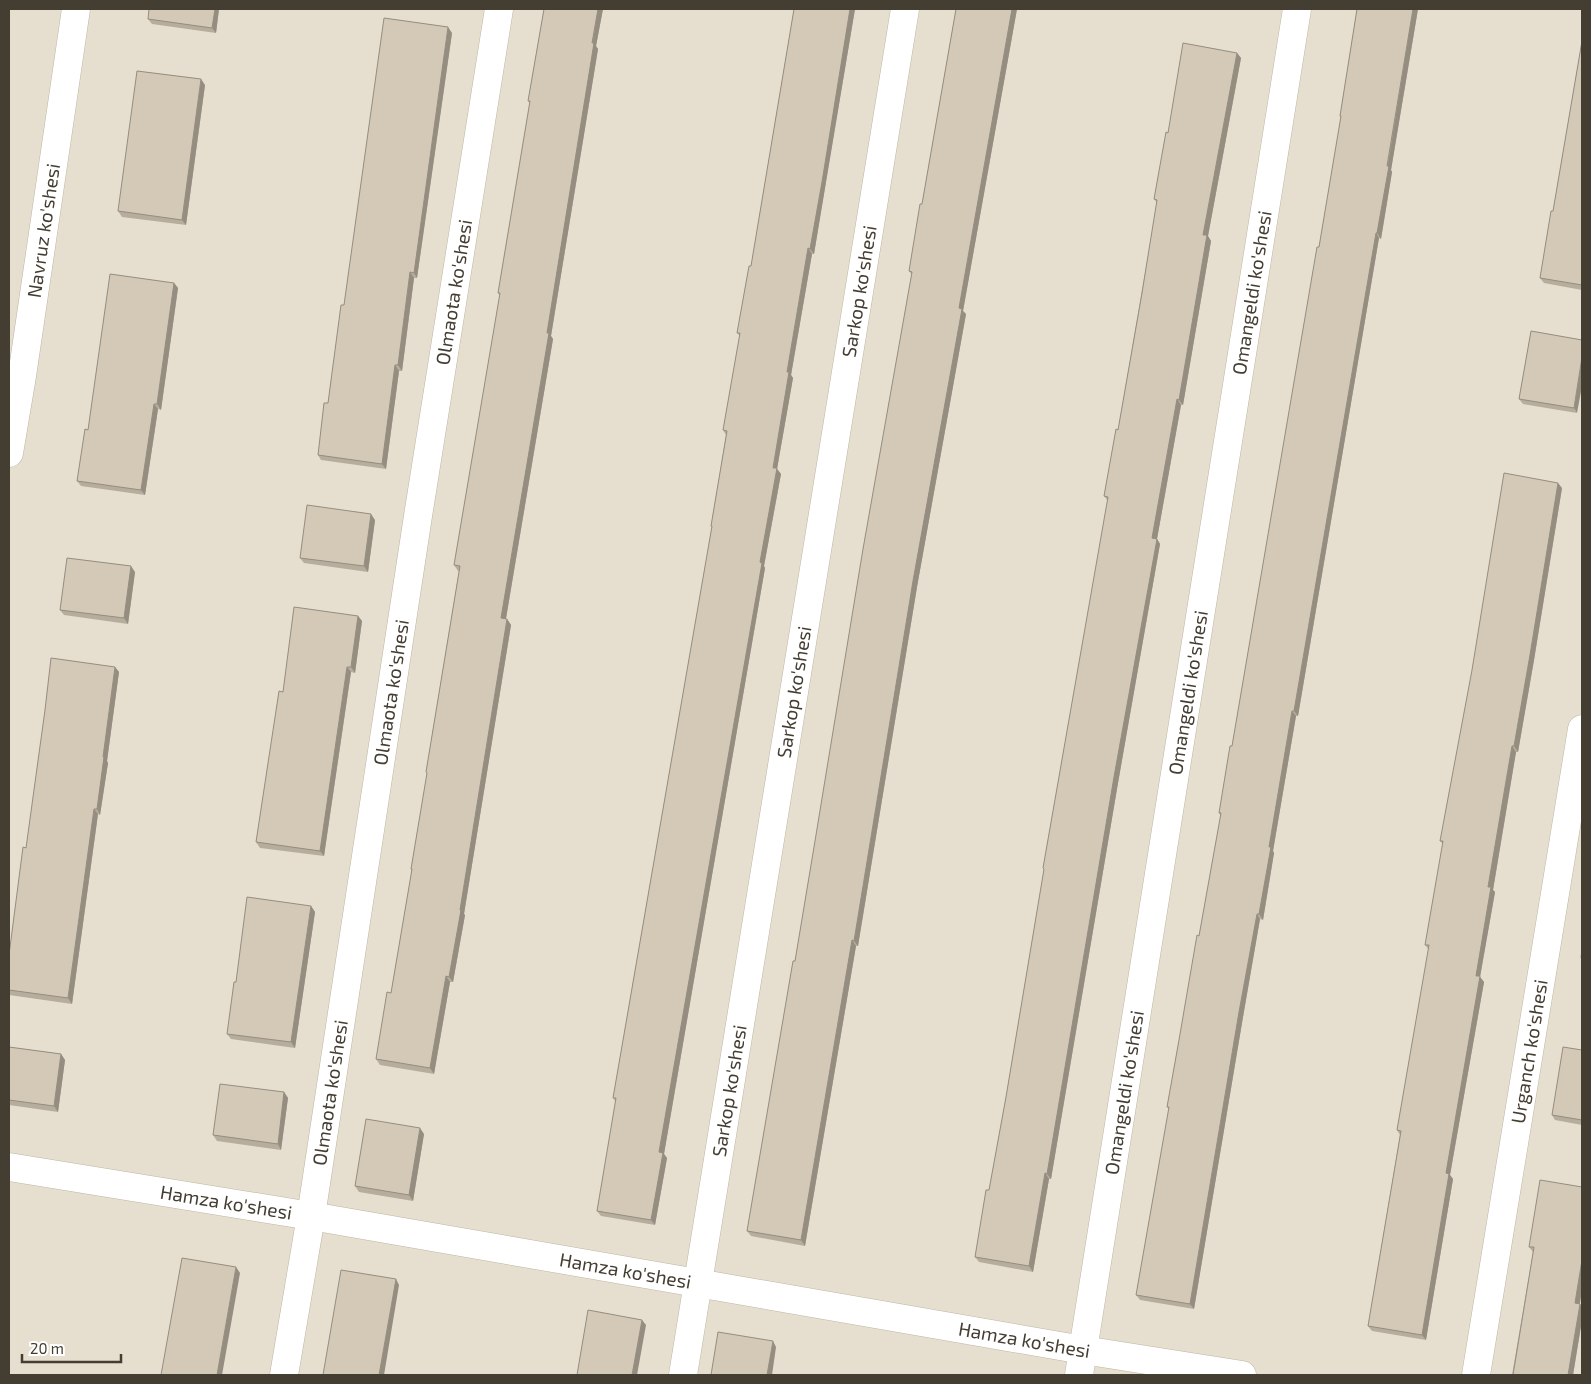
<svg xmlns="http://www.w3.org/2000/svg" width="1591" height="1384" viewBox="0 0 1591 1384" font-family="'Exo 2',sans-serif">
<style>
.residential{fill:#e6dfcf}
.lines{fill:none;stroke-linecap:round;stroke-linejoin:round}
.minor-casing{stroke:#beb5a4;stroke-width:29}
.minor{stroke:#fff;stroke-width:28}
.wall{fill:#b6ad9d}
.shaded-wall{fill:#948d80}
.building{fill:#d4c9b7;stroke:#948d80}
.labels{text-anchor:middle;stroke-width:4;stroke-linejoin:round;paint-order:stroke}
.street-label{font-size:19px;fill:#443d32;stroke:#fff}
</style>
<rect width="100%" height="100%" fill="#f2ede2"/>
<path class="residential" d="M 9,9 L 1582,9 L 1582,1375 L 9,1375 Z"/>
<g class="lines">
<defs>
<g id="minor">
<path id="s1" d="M 9,453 L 22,376 L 76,9"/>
<path id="s2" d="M 9,1167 L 311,1216 L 1083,1350 L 1242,1375"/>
<path id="s3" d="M 284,1375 L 311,1216 L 418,516 L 499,9"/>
<path id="s4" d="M 683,1375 L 905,9"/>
<path id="s5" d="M 1079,1375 L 1297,9"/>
<path id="s6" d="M 1476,1375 L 1582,729"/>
</g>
</defs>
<use href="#minor" class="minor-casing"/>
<use href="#minor" class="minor"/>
</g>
<path class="wall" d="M 219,9 L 216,33 L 152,24 L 148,19 Z
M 544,9 L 603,9 L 596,46 L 598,49 L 551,336 L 553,339 L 506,619 L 507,619 L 511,625 L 464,914 L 465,915 L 453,982 L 450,982 L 434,1074 L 380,1065 L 376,1059 L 391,993 L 412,870 L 411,869 L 427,774 L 426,772 L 459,571 L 458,571 L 454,565 L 500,296 L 498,293 L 530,103 L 528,101 Z
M 794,9 L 855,9 L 825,187 L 814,254 L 812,254 L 791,375 L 793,378 L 777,469 L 781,474 L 764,566 L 765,568 L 664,1154 L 667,1158 L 655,1225 L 601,1216 L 597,1211 L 616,1102 L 613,1098 L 712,528 L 711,526 L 726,435 L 723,430 L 740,336 L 737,333 L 751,266 Z
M 956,9 L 1017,9 L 963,311 L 966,314 L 917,587 L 858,946 L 856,946 L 805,1246 L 751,1236 L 747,1231 L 795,961 L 912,275 L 909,271 L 922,204 Z
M 1357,9 L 1418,9 L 1391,170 L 1392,172 L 1381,239 L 1379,238 L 1298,716 L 1296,716 L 1273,851 L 1274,853 L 1263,920 L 1260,919 L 1243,1017 L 1194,1309 L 1140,1300 L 1136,1295 L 1169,1109 L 1167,1107 L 1199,936 L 1221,816 L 1219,813 L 1232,746 L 1319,247 L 1341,118 L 1340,116 Z
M 452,33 L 417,278 L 414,278 L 402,371 L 399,371 L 386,469 L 321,460 L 318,455 L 328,403 L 344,305 Z
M 1582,41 L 1582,290 L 1544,283 L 1540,278 L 1553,211 Z
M 1237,53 L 1241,58 L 1208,236 L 1211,241 L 1183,405 L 1181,405 L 1157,539 L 1160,544 L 1118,783 L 1051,1179 L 1049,1179 L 1033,1272 L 979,1262 L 975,1257 L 989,1190 L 1006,1097 L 1044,870 L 1043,868 L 1108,501 L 1104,496 L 1118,430 L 1157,203 L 1154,199 L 1168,133 Z
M 205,85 L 186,225 L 122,217 L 118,211 Z
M 174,283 L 178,288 L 161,410 L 158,409 L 145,495 L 81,486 L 77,481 L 88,430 Z
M 1531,331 L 1577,413 L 1523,404 L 1519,399 Z
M 1562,488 L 1534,660 L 1518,752 L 1516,752 L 1493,890 L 1495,892 L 1480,977 L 1484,982 L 1450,1175 L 1453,1179 L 1426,1340 L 1372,1331 L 1368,1326 L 1400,1135 L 1397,1130 L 1429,950 L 1425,945 L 1443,844 L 1440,841 Z
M 375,520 L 368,572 L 304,563 L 300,558 Z
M 135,572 L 128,624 L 64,615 L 60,610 Z
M 358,616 L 362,621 L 355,673 L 351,672 L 324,856 L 260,848 L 256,842 L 283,692 Z
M 115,667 L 119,672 L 107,761 L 108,763 L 100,815 L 98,814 L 72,1004 L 9,995 L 9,955 L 26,848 Z
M 311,906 L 315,912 L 295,1048 L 231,1039 L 227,1034 Z
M 9,1047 L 61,1054 L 65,1060 L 58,1112 L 9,1105 Z
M 1582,1050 L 1582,1125 L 1555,1120 L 1552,1115 Z
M 284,1092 L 288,1098 L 281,1150 L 217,1141 L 213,1135 Z
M 424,1134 L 413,1201 L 359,1192 L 355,1186 Z
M 1582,1187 L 1582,1289 L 1580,1304 L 1582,1307 L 1582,1320 L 1573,1375 L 1512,1375 L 1533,1252 L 1529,1247 Z"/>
<path class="shaded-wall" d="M 215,9 L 219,9 L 216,33 L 212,28 Z
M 598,9 L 603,9 L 596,46 L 598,49 L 551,336 L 553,339 L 505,624 L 501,618 Z
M 850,9 L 855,9 L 814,254 L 810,249 Z
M 1012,9 L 1017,9 L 963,311 L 966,314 L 917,587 L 858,946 L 854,941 L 913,581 L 959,308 Z
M 1413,9 L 1418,9 L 1391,170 L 1392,172 L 1381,239 L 1377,233 Z
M 448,27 L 452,33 L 417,278 L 414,273 Z
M 1237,53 L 1241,58 L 1208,236 L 1211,241 L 1183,405 L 1179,400 L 1203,235 Z
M 201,79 L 205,85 L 186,225 L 182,220 Z
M 1376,233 L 1379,238 L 1298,716 L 1294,711 Z
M 808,248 L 812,254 L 791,375 L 793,378 L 777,469 L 781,474 L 764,566 L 765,568 L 664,1154 L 667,1158 L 655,1225 L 651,1220 L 659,1152 L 760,562 L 787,372 Z
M 410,272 L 414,278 L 402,371 L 398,365 Z
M 174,283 L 178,288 L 161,410 L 157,404 Z
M 1582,357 L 1582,386 L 1577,413 L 1574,408 Z
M 395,365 L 399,371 L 386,469 L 382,464 Z
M 1177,399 L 1181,405 L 1157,539 L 1160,544 L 1118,783 L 1051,1179 L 1047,1174 L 1152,538 Z
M 154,404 L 158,409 L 145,495 L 141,490 Z
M 1558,483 L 1562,488 L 1534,660 L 1518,752 L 1514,746 Z
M 371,514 L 375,520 L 368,572 L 364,566 Z
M 131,566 L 135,572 L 128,624 L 124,618 Z
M 358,616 L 362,621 L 355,673 L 351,667 Z
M 507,619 L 511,625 L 464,914 L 465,915 L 453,982 L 449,977 L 460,910 Z
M 115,667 L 119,672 L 107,761 L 108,763 L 100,815 L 97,809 L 103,757 Z
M 347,667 L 351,672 L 324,856 L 320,851 Z
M 1292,711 L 1296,716 L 1273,851 L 1274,853 L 1263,920 L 1259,914 L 1269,847 Z
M 1512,746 L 1516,752 L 1493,890 L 1495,892 L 1480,977 L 1484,982 L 1450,1175 L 1453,1179 L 1426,1340 L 1422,1335 L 1488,887 Z
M 94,809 L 98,814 L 72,1004 L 68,998 Z
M 311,906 L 315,912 L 295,1048 L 291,1042 Z
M 1257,914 L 1260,919 L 1243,1017 L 1194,1309 L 1190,1304 L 1239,1012 Z
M 852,940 L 856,946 L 805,1246 L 801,1240 Z
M 446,976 L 450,982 L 434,1074 L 430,1068 Z
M 61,1054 L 65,1060 L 58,1112 L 54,1106 Z
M 284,1092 L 288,1098 L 281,1150 L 278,1144 Z
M 420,1128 L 424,1134 L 413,1201 L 409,1195 Z
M 1045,1173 L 1049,1179 L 1033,1272 L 1029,1266 Z
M 1582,1260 L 1582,1289 L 1579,1309 L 1575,1303 Z
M 236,1267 L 240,1273 L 222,1375 L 217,1375 Z
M 396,1279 L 399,1285 L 384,1375 L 379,1375 Z
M 1580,1304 L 1582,1307 L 1582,1320 L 1573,1375 L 1568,1375 Z
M 642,1320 L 646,1325 L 637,1375 L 632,1375 Z
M 773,1341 L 776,1347 L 772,1375 L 767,1375 Z"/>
<path class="building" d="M 149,9 L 215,9 L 212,28 L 148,19 Z
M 544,9 L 598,9 L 592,43 L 594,43 L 547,333 L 549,333 L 501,618 L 507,619 L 460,910 L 461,910 L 449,977 L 446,976 L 430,1068 L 376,1059 L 387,992 L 391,993 L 412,869 L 411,869 L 427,773 L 426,772 L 460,566 L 454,565 L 500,293 L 498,293 L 530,101 L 528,101 Z
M 794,9 L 850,9 L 822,182 L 810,249 L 808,248 L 787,372 L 789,372 L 773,468 L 777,468 L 760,562 L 762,563 L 659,1152 L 663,1153 L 651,1220 L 597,1211 L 616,1098 L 613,1098 L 712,526 L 711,526 L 727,431 L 723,430 L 740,333 L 737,333 L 749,266 L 751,266 Z
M 956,9 L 1012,9 L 959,308 L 962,309 L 913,581 L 854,941 L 852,940 L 801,1240 L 747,1231 L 793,961 L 795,961 L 815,841 L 863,549 L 912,272 L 909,271 L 920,204 L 922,204 Z
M 1357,9 L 1413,9 L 1387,166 L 1389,166 L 1377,233 L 1376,233 L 1294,711 L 1292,711 L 1269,847 L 1271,847 L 1259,914 L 1257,914 L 1239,1012 L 1190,1304 L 1136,1295 L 1169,1107 L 1167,1107 L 1179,1040 L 1197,935 L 1199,936 L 1221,813 L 1219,813 L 1230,746 L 1232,746 L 1317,247 L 1319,247 L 1341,116 L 1340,116 Z
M 384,18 L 448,27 L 414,273 L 410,272 L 398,365 L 395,365 L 382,464 L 318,455 L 324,403 L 328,403 L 341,305 L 344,305 Z
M 1582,41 L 1582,285 L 1540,278 L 1551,211 L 1553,211 Z
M 1183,43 L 1237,53 L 1203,235 L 1207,235 L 1179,400 L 1177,399 L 1152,538 L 1157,539 L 1114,777 L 1047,1174 L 1045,1173 L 1029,1266 L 975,1257 L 986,1190 L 989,1190 L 1006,1097 L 1044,869 L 1043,868 L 1108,497 L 1104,496 L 1116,429 L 1118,430 L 1142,293 L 1157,200 L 1154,199 L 1166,132 L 1168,133 Z
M 137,71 L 201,79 L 182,220 L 118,211 Z
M 110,274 L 174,283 L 157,404 L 154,404 L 141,490 L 77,481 L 85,429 L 88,430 Z
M 1531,331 L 1582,340 L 1582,357 L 1574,408 L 1519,399 Z
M 1504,473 L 1558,483 L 1530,655 L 1514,746 L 1512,746 L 1488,887 L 1491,887 L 1476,976 L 1480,976 L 1446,1173 L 1449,1174 L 1422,1335 L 1368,1326 L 1401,1131 L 1397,1130 L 1429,945 L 1425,945 L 1443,841 L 1440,841 L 1472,670 Z
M 307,505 L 371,514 L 364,566 L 300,558 Z
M 67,558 L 131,566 L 124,618 L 60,610 Z
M 294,607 L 358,616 L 351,667 L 347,667 L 320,851 L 256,842 L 279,691 L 283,692 Z
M 51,658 L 115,667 L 103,757 L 104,757 L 97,809 L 94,809 L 68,998 L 9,990 L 9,955 L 23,847 L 26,848 L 45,710 Z
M 247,897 L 311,906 L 291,1042 L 227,1034 L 234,982 L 236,982 Z
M 1582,949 L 1582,959 L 1581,958 Z
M 9,1047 L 61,1054 L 54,1106 L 9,1100 Z
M 1563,1047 L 1582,1050 L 1582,1120 L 1552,1115 Z
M 220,1084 L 284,1092 L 278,1144 L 213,1135 Z
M 366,1119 L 420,1128 L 409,1195 L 355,1186 Z
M 1540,1180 L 1582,1187 L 1582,1260 L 1575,1303 L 1580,1304 L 1568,1375 L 1513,1375 L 1534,1247 L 1529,1247 Z
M 182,1258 L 236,1267 L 217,1375 L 161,1375 Z
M 341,1270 L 396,1279 L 379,1375 L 323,1375 Z
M 588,1310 L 642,1320 L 632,1375 L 577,1375 Z
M 718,1332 L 773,1341 L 767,1375 L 711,1375 Z"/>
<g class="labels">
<g class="street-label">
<text dy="7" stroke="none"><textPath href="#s1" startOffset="225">Navruz ko'shesi</textPath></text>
<text dy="7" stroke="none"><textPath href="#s3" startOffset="1096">Olmaota ko'shesi</textPath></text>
<text dy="7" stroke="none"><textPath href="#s4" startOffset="1098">Sarkop ko'shesi</textPath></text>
<text dy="7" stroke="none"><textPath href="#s5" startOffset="1096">Omangeldi ko'shesi</textPath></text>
<text dy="7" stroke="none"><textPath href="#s3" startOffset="691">Olmaota ko'shesi</textPath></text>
<text dy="7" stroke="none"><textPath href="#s4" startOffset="692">Sarkop ko'shesi</textPath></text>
<text dy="7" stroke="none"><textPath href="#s5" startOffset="691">Omangeldi ko'shesi</textPath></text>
<text dy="7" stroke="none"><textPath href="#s6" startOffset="328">Urganch ko'shesi</textPath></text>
<text dy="7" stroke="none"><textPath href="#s3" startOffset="286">Olmaota ko'shesi</textPath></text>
<text dy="7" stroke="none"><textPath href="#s4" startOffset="288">Sarkop ko'shesi</textPath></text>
<text dy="7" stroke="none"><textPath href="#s5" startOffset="286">Omangeldi ko'shesi</textPath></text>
<text dy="7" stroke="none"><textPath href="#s2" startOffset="220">Hamza ko'shesi</textPath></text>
<text dy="7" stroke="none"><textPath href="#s2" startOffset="625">Hamza ko'shesi</textPath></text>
<text dy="7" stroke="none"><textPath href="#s2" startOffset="1030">Hamza ko'shesi</textPath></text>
</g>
</g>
<rect width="1591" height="1384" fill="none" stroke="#443d32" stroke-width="20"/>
<path d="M22 1354v8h99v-8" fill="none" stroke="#443d32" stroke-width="2.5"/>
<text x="30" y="1354" font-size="15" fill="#443d32" stroke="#ffffff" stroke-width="4" paint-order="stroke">20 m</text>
</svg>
